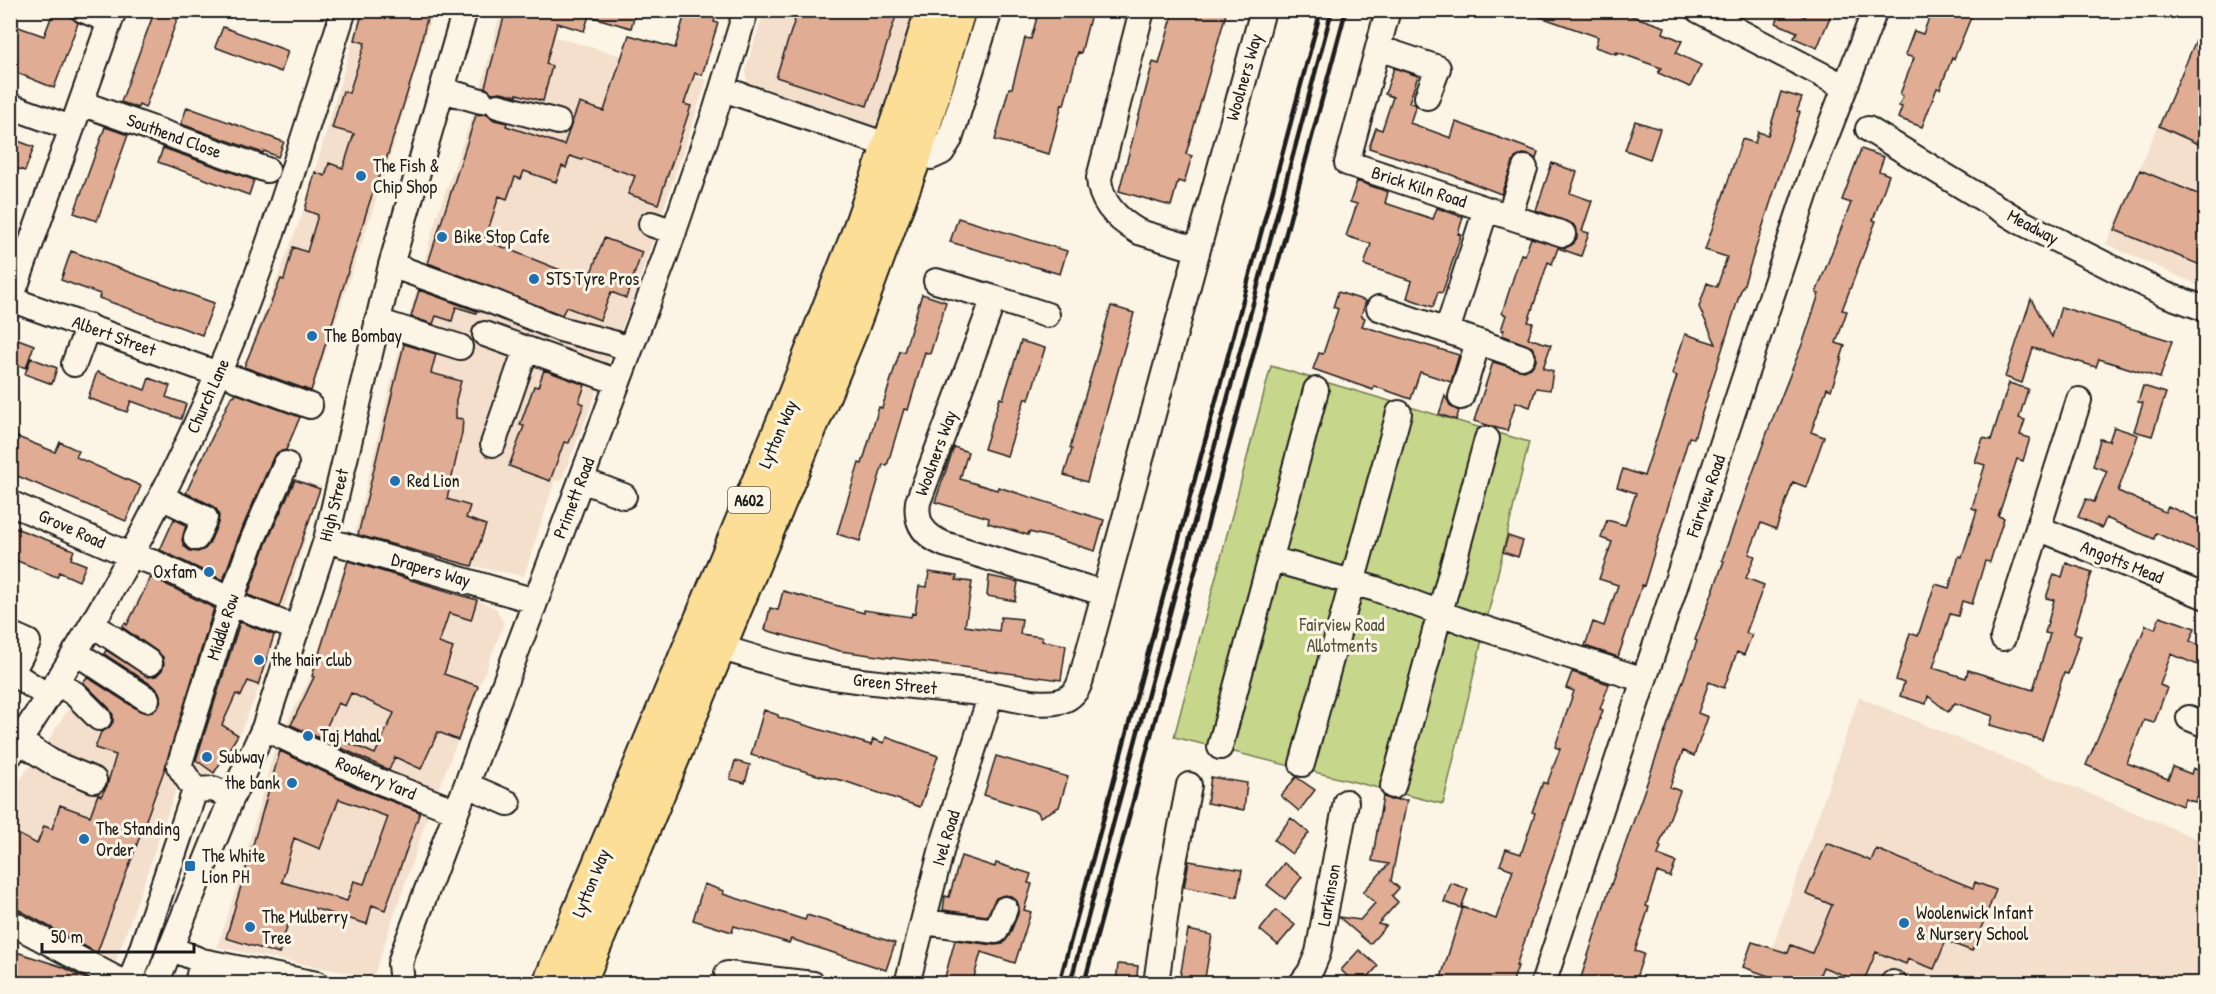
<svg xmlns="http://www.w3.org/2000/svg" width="2216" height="994" viewBox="0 0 2216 994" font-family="'Patrick Hand',sans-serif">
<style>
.built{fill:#f4dfcd}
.green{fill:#c6d68a;stroke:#717953;stroke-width:1.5}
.building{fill:#e0ac94;stroke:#1c1c1c;stroke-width:1.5;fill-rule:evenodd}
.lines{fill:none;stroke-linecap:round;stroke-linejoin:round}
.minor-casing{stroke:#1c1c1c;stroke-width:28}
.major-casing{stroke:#1c1c1c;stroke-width:36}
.minor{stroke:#fcf5e5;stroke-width:24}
.major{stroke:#fcde96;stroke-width:32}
.rail{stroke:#1c1c1c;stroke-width:4.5}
.poi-dot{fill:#1f6fb2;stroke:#fcf5e5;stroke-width:2}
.labels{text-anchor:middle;stroke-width:6;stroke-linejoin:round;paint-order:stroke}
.shield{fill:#fcf5e5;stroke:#5f5d58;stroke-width:1.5}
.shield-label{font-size:16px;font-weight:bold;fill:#1c1c1c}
.street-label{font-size:18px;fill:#1c1c1c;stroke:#fcf5e5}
.poi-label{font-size:18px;fill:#1c1c1c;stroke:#fcf5e5;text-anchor:start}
.park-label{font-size:18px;fill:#4f543d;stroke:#fcf5e5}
</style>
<rect width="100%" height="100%" fill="#fcf5e5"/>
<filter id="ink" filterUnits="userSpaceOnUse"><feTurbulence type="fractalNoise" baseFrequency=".0167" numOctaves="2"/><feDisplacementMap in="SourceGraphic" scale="12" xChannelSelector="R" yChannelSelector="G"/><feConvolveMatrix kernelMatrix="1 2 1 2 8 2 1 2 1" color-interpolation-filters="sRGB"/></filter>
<g filter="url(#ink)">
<path class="built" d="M 361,11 L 433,11 L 388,164 L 314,387 L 276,474 L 321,486 L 264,676 L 240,733 L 213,777 L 185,764 L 116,962 L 11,907 L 11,792 L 44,747 L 132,611 L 242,370 L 303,212 Z
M 501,11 L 564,11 L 555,37 L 707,80 L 632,302 L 561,482 L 555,480 L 524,576 L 472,566 L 355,533 L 390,386 L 436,218 L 476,106 Z
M 764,11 L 914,11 L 876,129 L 750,85 L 746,77 L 746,68 Z
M 2205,18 L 2205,288 L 2106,244 Z
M 347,557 L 477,600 L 496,608 L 504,624 L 430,810 L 373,978 L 217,947 L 240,876 L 276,743 L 310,679 Z
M 1859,697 L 2205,842 L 2205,983 L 1760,984 Z"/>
<path class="green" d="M 1271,366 L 1529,442 L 1443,804 L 1174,737 Z"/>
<path class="building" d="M 54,10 L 70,16 L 78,23 L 54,88 L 10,70 L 10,24 L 44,36 Z
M 155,10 L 178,17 L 145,108 L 139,105 L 138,108 L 121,102 Z
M 363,10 L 429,10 L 415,68 L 383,170 L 381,170 L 369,204 L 311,391 L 244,367 L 281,279 L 284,280 L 293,247 L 307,252 L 318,215 L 305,210 L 315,172 L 325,176 L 329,163 L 343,168 L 354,134 L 332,128 L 343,91 L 349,93 L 365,43 L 355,40 Z
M 510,10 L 636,10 L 631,28 L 589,16 L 584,31 L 557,23 L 546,64 L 552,66 L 543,101 L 517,94 L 517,96 L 501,92 L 492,93 L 485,87 L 504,17 L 509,18 Z
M 686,10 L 717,10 L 714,22 L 718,23 L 702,75 L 695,73 L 684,104 L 691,106 L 658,204 L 628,194 L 635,176 L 583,158 L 582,160 L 570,156 L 566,168 L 562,166 L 556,182 L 524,171 L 521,179 L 515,177 L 507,199 L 499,196 L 485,240 L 588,281 L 604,238 L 642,252 L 626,298 L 611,292 L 600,320 L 566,307 L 562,315 L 428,263 L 476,115 L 487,114 L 494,120 L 507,123 L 506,126 L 564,145 L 579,103 L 604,111 L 629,35 L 675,48 Z
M 798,10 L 898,10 L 867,106 L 776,77 Z
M 1039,10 L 1092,10 L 1081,53 L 1078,52 L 1064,105 L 1062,104 L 1049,154 L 995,140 L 1009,88 L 1012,88 L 1025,38 L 1031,39 Z
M 1174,10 L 1227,10 L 1186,154 L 1192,156 L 1184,183 L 1178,181 L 1171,206 L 1119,191 L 1153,62 L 1159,64 Z
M 1530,10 L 1631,10 L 1629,15 L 1665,27 L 1663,33 L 1682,41 L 1676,53 L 1701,65 L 1690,87 L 1658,73 L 1661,68 L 1617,52 L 1616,54 L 1595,47 L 1598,37 L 1529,13 Z
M 1782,10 L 1789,10 L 1805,17 L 1808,10 L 1833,10 L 1817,48 L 1794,38 L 1797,32 L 1776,23 Z
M 1932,10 L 1974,10 L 1954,59 L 1952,58 L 1940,89 L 1937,88 L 1922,127 L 1898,118 L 1902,107 L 1899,106 L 1903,96 L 1900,94 L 1914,58 L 1905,55 L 1914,31 L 1923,34 Z
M 2205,19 L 2205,147 L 2159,126 Z
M 223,27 L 288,51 L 281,72 L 215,47 Z
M 1394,68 L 1418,76 L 1409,102 L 1416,105 L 1410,123 L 1451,138 L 1456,122 L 1538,152 L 1536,159 L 1530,155 L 1523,154 L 1515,158 L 1501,194 L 1449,174 L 1369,148 L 1376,128 L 1382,130 L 1393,97 L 1385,94 Z
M 1781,92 L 1802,98 L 1797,111 L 1800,112 L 1743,287 L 1742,287 L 1694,438 L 1689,437 L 1644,586 L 1642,585 L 1618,657 L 1585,646 L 1593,622 L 1604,626 L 1618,585 L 1599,579 L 1612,542 L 1601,538 L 1607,520 L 1625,525 L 1636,493 L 1617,487 L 1623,469 L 1644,476 L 1677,376 L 1672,374 L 1685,334 L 1716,344 L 1699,307 L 1707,283 L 1717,287 L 1727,257 L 1705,250 L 1742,139 L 1755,143 L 1758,132 L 1768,135 Z
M 187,107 L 284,142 L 278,157 L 264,151 L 263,153 L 181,124 Z
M 1635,121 L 1660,129 L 1650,159 L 1625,150 Z
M 105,127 L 128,135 L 97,221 L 74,213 Z
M 10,138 L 34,147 L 25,171 L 10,166 Z
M 163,148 L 254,180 L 249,195 L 158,162 Z
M 1861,149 L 1884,157 L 1879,171 L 1889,175 L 1873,220 L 1876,221 L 1842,310 L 1847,311 L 1836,343 L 1845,346 L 1841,358 L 1842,358 L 1831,390 L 1827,388 L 1811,432 L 1824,437 L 1806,487 L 1793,482 L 1776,529 L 1761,523 L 1749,554 L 1755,556 L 1746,578 L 1764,585 L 1746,633 L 1752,635 L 1744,655 L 1737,652 L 1724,688 L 1709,682 L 1698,713 L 1708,717 L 1694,756 L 1683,751 L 1670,787 L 1680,791 L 1659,846 L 1661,847 L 1658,855 L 1676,862 L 1670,877 L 1657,872 L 1646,906 L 1649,907 L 1635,951 L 1644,954 L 1634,984 L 1579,984 L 1606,899 L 1697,641 L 1695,640 L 1724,561 L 1722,560 L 1767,433 L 1803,342 L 1819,294 L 1816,293 L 1851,203 L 1842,200 Z
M 1552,163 L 1577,172 L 1570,193 L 1592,201 L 1582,231 L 1589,233 L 1581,256 L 1558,248 L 1552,264 L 1548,262 L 1528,322 L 1533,323 L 1528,338 L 1551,345 L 1543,368 L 1553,371 L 1550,390 L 1536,388 L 1530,407 L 1516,402 L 1507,431 L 1474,421 L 1493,362 L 1524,371 L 1531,368 L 1536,361 L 1536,354 L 1532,347 L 1502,335 L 1504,330 L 1501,330 L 1506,315 L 1502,313 L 1521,254 L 1525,255 L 1531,238 L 1565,248 L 1572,245 L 1577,238 L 1577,230 L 1573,224 L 1536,210 Z
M 2140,170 L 2205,197 L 2205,267 L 2115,230 Z
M 1357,181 L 1388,192 L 1385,203 L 1433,219 L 1437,208 L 1463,217 L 1458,234 L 1461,235 L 1445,285 L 1442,293 L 1438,292 L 1433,307 L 1407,298 L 1412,281 L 1364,265 L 1371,244 L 1346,236 L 1357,204 L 1350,202 Z
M 958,218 L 1067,251 L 1060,274 L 950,242 Z
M 71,251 L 214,303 L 202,335 L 99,298 L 100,294 L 61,280 Z
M 419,290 L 477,311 L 476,313 L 456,307 L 452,321 L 436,316 L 433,324 L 411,317 Z
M 1338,292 L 1366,301 L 1361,316 L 1365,318 L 1362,326 L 1459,355 L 1451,382 L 1420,372 L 1411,399 L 1374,386 L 1373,390 L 1313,369 L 1319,353 L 1323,354 L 1338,309 L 1333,307 Z
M 922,294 L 946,302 L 930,354 L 925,352 L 908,410 L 904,409 L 887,466 L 883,464 L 860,541 L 837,534 L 859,463 L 862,464 L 879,407 L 882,408 L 900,351 L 904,352 Z
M 2031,299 L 2052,337 L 2061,307 L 2172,341 L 2160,378 L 2099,359 L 2096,367 L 2033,348 L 2022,383 L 2005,377 Z
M 1111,306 L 1134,313 L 1087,482 L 1064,475 L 1072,449 L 1070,448 Z
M 10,336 L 34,345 L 26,368 L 10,362 Z
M 1021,341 L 1045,348 L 1029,400 L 1025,398 L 1007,456 L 984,449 L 1000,398 L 1003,399 Z
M 404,344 L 436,354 L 431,373 L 461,381 L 456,400 L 456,418 L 463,419 L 462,433 L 447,499 L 470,506 L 466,518 L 486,525 L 472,566 L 358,535 Z
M 31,358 L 57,368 L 52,384 L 25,374 Z
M 544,370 L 585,385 L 579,402 L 584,404 L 569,443 L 564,442 L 550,481 L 509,466 L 524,426 L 520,425 L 534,386 L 538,387 Z
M 97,372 L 145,390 L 149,378 L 170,386 L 166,397 L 186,404 L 181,419 L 131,401 L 127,412 L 88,398 Z
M 2009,383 L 2028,389 L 2019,418 L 2025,420 L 2020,435 L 2030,438 L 2023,461 L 2017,459 L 2003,502 L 1998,516 L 2004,518 L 1990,562 L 1985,561 L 1972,604 L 1962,601 L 1958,616 L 1950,614 L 1933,668 L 1966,678 L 1968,670 L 2033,690 L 2050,634 L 2045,633 L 2054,600 L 2046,598 L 2054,574 L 2062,577 L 2066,563 L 2092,572 L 2074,633 L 2081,635 L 2068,674 L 2064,673 L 2042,740 L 1990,725 L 1993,716 L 1955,703 L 1948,712 L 1928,696 L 1926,704 L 1900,696 L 1904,683 L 1896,680 L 1910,633 L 1918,636 L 1935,584 L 1949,588 L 1959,556 L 1962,557 L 1977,510 L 1972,508 L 1985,465 L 1975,462 L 1983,438 L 1991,440 Z
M 2143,386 L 2166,393 L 2152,436 L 2134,431 L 2143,403 L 2138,402 Z
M 237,394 L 300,417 L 286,450 L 278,452 L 273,458 L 240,533 L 223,580 L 160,550 L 174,519 L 186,525 L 182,540 L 184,546 L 190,551 L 198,552 L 205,549 L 209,544 L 218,523 L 219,516 L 217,510 L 211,505 L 186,493 L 231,397 Z
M 1445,396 L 1451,407 L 1459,411 L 1456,420 L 1439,414 Z
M 2114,427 L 2138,435 L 2118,491 L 2165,512 L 2168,506 L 2205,523 L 2205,555 L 2156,533 L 2154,539 L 2106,518 L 2102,528 L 2078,517 L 2086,499 L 2094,502 L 2107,471 L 2093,466 L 2100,439 L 2109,441 Z
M 10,434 L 55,452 L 60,442 L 79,451 L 76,457 L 141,486 L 126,521 L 10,473 Z
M 954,447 L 968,452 L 960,479 L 997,490 L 998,487 L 1104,520 L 1095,551 L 1057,539 L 1029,532 L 1028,535 L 988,523 L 989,518 L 935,502 Z
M 295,480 L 320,489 L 279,607 L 248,595 L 266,544 Z
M 10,526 L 74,550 L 71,559 L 86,565 L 79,581 L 59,572 L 57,577 L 10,558 Z
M 1508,536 L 1523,541 L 1518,557 L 1503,552 Z
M 348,561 L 477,600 L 471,620 L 449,613 L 439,643 L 453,648 L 444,674 L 478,686 L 458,740 L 438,732 L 421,769 L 395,757 L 389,770 L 291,725 L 314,677 L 312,676 ZM 351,693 L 394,713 L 375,754 L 324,732 L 338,703 L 345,706 Z
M 929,572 L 957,576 L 956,580 L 972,582 L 965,626 L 999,631 L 1001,617 L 1022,619 L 1020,634 L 1042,637 L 1042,641 L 1066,645 L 1061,680 L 840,651 L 765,630 L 770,608 L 778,610 L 783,591 L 864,613 L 864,610 L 911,617 L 912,613 L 915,614 L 919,586 L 927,587 Z
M 989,576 L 1018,582 L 1015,601 L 987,596 Z
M 151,577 L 214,608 L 165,768 L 97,953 L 10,905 L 10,830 L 37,844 L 44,826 L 52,829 L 60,805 L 90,816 L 98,794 L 101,796 L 107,786 L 116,755 L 95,748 L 101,732 L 109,728 L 113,722 L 113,715 L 109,708 L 83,682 L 87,677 L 140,711 L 147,713 L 153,712 L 159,706 L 161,699 L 159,692 L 155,687 L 104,654 L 106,650 L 148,677 L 156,676 L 162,670 L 164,665 L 163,657 L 158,652 L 122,627 L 125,623 L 127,625 Z
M 2160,616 L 2195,628 L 2190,641 L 2205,648 L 2205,668 L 2171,654 L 2160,685 L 2167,688 L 2154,723 L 2144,720 L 2127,763 L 2168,779 L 2173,767 L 2191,774 L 2193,768 L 2205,773 L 2205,801 L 2197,797 L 2195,802 L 2185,799 L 2182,806 L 2086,765 L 2146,625 L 2155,629 Z
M 240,622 L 274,635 L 258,685 L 248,681 L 241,696 L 236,694 L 222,725 L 238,735 L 214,773 L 196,760 Z
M 1572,672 L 1609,684 L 1600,709 L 1603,710 L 1516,966 L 1518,966 L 1512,984 L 1439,984 L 1463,907 L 1496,919 L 1513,870 L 1500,865 L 1506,849 L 1521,854 L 1535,813 L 1532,812 L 1543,782 L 1547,784 L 1560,749 L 1555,747 L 1574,691 L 1566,688 Z
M 764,710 L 778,715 L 778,717 L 871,745 L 873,739 L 884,743 L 886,737 L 938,756 L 920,807 L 844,781 L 817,775 L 751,755 Z
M 280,751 L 362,790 L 420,812 L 385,910 L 372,905 L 367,924 L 313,908 L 289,920 L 279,954 L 226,938 ZM 339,799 L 388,817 L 364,884 L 354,881 L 347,901 L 282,882 L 294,838 L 320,849 Z
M 996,756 L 1068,777 L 1059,807 L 1040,817 L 1038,812 L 984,795 Z
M 735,761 L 750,765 L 745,783 L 730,779 Z
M 1211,777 L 1247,783 L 1244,810 L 1207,803 Z
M 1296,777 L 1315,790 L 1299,811 L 1281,796 Z
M 1383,796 L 1390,800 L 1407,800 L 1391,881 L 1399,888 L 1392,896 L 1398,902 L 1378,924 L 1386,926 L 1370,944 L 1339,917 L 1360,920 L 1375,903 L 1363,892 L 1389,864 L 1372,861 Z
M 1291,818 L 1309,833 L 1292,854 L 1274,840 Z
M 1827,843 L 1871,861 L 1876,849 L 1973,888 L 1975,882 L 1996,890 L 1972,951 L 1946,941 L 1934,969 L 1908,959 L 1906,964 L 1876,952 L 1863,983 L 1823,967 L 1816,984 L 1798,978 L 1796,984 L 1776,984 L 1777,979 L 1743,967 L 1752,942 L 1788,953 L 1791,945 L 1812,953 L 1832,905 L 1806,894 Z
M 961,856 L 995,867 L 996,863 L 1031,874 L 1028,883 L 1032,884 L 1024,910 L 1031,912 L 1015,963 L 981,952 L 972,984 L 943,984 L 955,940 L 994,945 L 1003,944 L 1009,936 L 1018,914 L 1019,907 L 1017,901 L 1011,896 L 1004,895 L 996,898 L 987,916 L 943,910 L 945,896 L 949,897 Z
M 1189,861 L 1242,870 L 1237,897 L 1184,887 Z
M 1284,863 L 1302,877 L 1285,899 L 1267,885 Z
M 1451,883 L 1468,889 L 1461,908 L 1444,902 Z
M 704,884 L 724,891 L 723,894 L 805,920 L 807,915 L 895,943 L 886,970 L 791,939 L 789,943 L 734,926 L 732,932 L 693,920 Z
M 1276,910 L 1295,925 L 1278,945 L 1260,930 Z
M 1188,930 L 1212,935 L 1204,984 L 1179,984 Z
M 10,950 L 63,967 L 95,984 L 10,984 Z
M 1359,950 L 1378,966 L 1362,984 L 1355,984 L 1341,970 Z
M 1118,964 L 1138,966 L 1136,984 L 1116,984 Z"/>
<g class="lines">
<defs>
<path id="minor" d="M 83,10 L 110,21
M 1142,10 L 1099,178 C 1100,203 1118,220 1139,232 L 1196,249
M 1698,10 L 1845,87
M 1378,48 L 1438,68 L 1427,97
M 723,89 L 884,144
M 442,90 L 481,101
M 81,103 L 267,170
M 10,106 L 71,128
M 498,106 L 558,122
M 1868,129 L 2021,222 L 2164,294 L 2206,309
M 931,157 L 942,152 L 950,139 L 990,10
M 1486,209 L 1563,234
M 1509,216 L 1525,168
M 651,224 L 674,232
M 391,265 L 491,301 L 560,329 L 613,343 L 630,350
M 936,281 L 994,298 L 918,502 C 915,524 925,536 944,544 L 1103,593
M 994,298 L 1047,315
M 10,299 L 218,374
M 11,299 L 114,10
M 1379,308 L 1447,331 L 1486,209 L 1347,163 L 1388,10
M 377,321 L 460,347
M 1447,331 L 1522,357
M 485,334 L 618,382
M 74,364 L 88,326
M 236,379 L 310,406
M 1461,397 L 1478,342
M 493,444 L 526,349
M 581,480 L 624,496
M 161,497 L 205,518 L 196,538
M 10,503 L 132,556 L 155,563 L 233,601
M 2038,528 L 2206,597
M 326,540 L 535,601
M 1271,559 L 1376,589 L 1470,624 L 1644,680
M 232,604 L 298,629
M 92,624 L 150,663
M 10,634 L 28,642 L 10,676
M 2003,638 L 2079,400
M 719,647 C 759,659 798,672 839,678 C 888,685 939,688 988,694 C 1010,697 1039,707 1061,701 C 1073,697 1078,690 1081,679 L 1263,10
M 75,652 L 147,699
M 12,673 L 48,696
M 56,682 L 75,694 L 99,718
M 2189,718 L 2206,725
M 264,728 L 368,777 L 456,811
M 19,741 L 55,764 L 94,780
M 1220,747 L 1316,390
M 10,755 C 95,628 169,494 227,353 C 273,242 307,125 344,10
M 1302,764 L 1399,413
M 467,785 L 508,803
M 1393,786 L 1487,439
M 195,790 L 179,766 L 236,586 L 253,539 L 286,464
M 10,922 L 126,984
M 923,922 L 996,931 L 1005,909
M 170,948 L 202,961 L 317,984
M 727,974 L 813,984
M 1893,983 L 1895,984
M 130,984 L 195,790 L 213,789 L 232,797
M 156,984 L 232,797 L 264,728 L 326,540 L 391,265 L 465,10
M 197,984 L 202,961
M 402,984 L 400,964 L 404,951 L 665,257 L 715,112 L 746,10
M 907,984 L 942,848 L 991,694
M 1156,984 L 1170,883 L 1189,785
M 1301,984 L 1310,972 L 1318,953 L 1346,802
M 1543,984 L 1815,165 L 1875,10"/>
<path id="major" d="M 549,984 L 794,396 L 855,241 L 901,110 L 932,10
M 579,984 L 852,328 L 913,163 L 959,10"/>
</defs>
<use href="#minor" class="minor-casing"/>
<use href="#major" class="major-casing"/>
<use href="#minor" class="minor"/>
<use href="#major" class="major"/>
<path class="rail" d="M 1059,984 L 1321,10
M 1070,984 L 1332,10
M 1084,984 L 1346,10"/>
</g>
</g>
<g class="poi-dot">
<circle cx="361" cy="176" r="6"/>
<circle cx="442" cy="237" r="6"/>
<circle cx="534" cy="279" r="6"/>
<circle cx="312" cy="336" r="6"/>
<circle cx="395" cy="481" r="6"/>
<circle cx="209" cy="572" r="6"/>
<circle cx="259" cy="660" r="6"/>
<circle cx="308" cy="736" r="6"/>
<circle cx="207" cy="757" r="6"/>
<circle cx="292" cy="783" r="6"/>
<circle cx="84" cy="839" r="6"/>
<rect x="184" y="860" width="12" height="12" rx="3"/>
<circle cx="1904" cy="923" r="6"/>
<circle cx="250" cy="927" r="6"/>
</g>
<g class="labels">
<rect class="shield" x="728" y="487" width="42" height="26" rx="4.5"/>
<g class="shield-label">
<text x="749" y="506">A602</text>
</g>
<g class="street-label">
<text transform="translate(1244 77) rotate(-74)" y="6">Woolners Way</text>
<text transform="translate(174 136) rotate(20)" y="6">Southend Close</text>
<text transform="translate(1419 187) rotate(18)" y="6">Brick Kiln Road</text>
<text transform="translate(2033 227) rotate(28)" y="6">Meadway</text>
<text transform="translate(114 336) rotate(20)" y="6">Albert Street</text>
<text transform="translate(208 396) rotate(-66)" y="6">Church Lane</text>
<text transform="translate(778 434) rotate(-67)" y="6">Lytton Way</text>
<text transform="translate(936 453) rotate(-70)" y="6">Woolners Way</text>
<text transform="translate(1706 496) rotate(-71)" y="6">Fairview Road</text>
<text transform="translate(574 498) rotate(-69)" y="6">Primett Road</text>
<text transform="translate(334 505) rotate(-76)" y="6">High Street</text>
<text transform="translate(72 529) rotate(24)" y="6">Grove Road</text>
<text transform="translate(2122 562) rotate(22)" y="6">Angotts Mead</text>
<text transform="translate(431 570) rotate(16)" y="6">Drapers Way</text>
<text transform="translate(223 627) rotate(-72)" y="6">Middle Row</text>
<text transform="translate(895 684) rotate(6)" y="6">Green Street</text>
<text transform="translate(376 778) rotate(23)" y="6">Rookery Yard</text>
<text transform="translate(946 838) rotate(-73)" y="6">Ivel Road</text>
<text transform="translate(591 883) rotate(-68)" y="6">Lytton Way</text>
<text transform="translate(1329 895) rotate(-80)" y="6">Larkinson</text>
</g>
<g class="poi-label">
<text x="373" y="172">The Fish &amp;<tspan x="373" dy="21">Chip Shop</tspan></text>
<text x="454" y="243">Bike Stop Cafe</text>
<text x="546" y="285">STS Tyre Pros</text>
<text x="324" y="342">The Bombay</text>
<text x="407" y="487">Red Lion</text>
<text x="197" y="578" text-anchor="end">Oxfam</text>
<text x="271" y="666">the hair club</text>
<text x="320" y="742">Taj Mahal</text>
<text x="219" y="763">Subway</text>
<text x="280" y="789" text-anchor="end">the bank</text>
<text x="96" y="835">The Standing<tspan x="96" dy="21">Order</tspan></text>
<text x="202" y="862">The White<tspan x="202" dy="21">Lion PH</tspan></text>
<text x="1916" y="919">Woolenwick Infant<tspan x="1916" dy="21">&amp; Nursery School</tspan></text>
<text x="262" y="923">The Mulberry<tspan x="262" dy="21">Tree</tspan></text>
</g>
<g class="park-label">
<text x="1342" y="631">Fairview Road<tspan x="1342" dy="21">Allotments</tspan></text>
</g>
</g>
<rect width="2216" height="994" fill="none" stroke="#fcf5e5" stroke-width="36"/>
<rect x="18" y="18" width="2180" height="958" fill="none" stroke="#1c1c1c" stroke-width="2" filter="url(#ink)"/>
<path d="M42 943v9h152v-9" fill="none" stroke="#1c1c1c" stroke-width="3"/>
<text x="51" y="943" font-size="18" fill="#1c1c1c" stroke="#fcf5e5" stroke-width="4.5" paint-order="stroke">50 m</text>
</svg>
